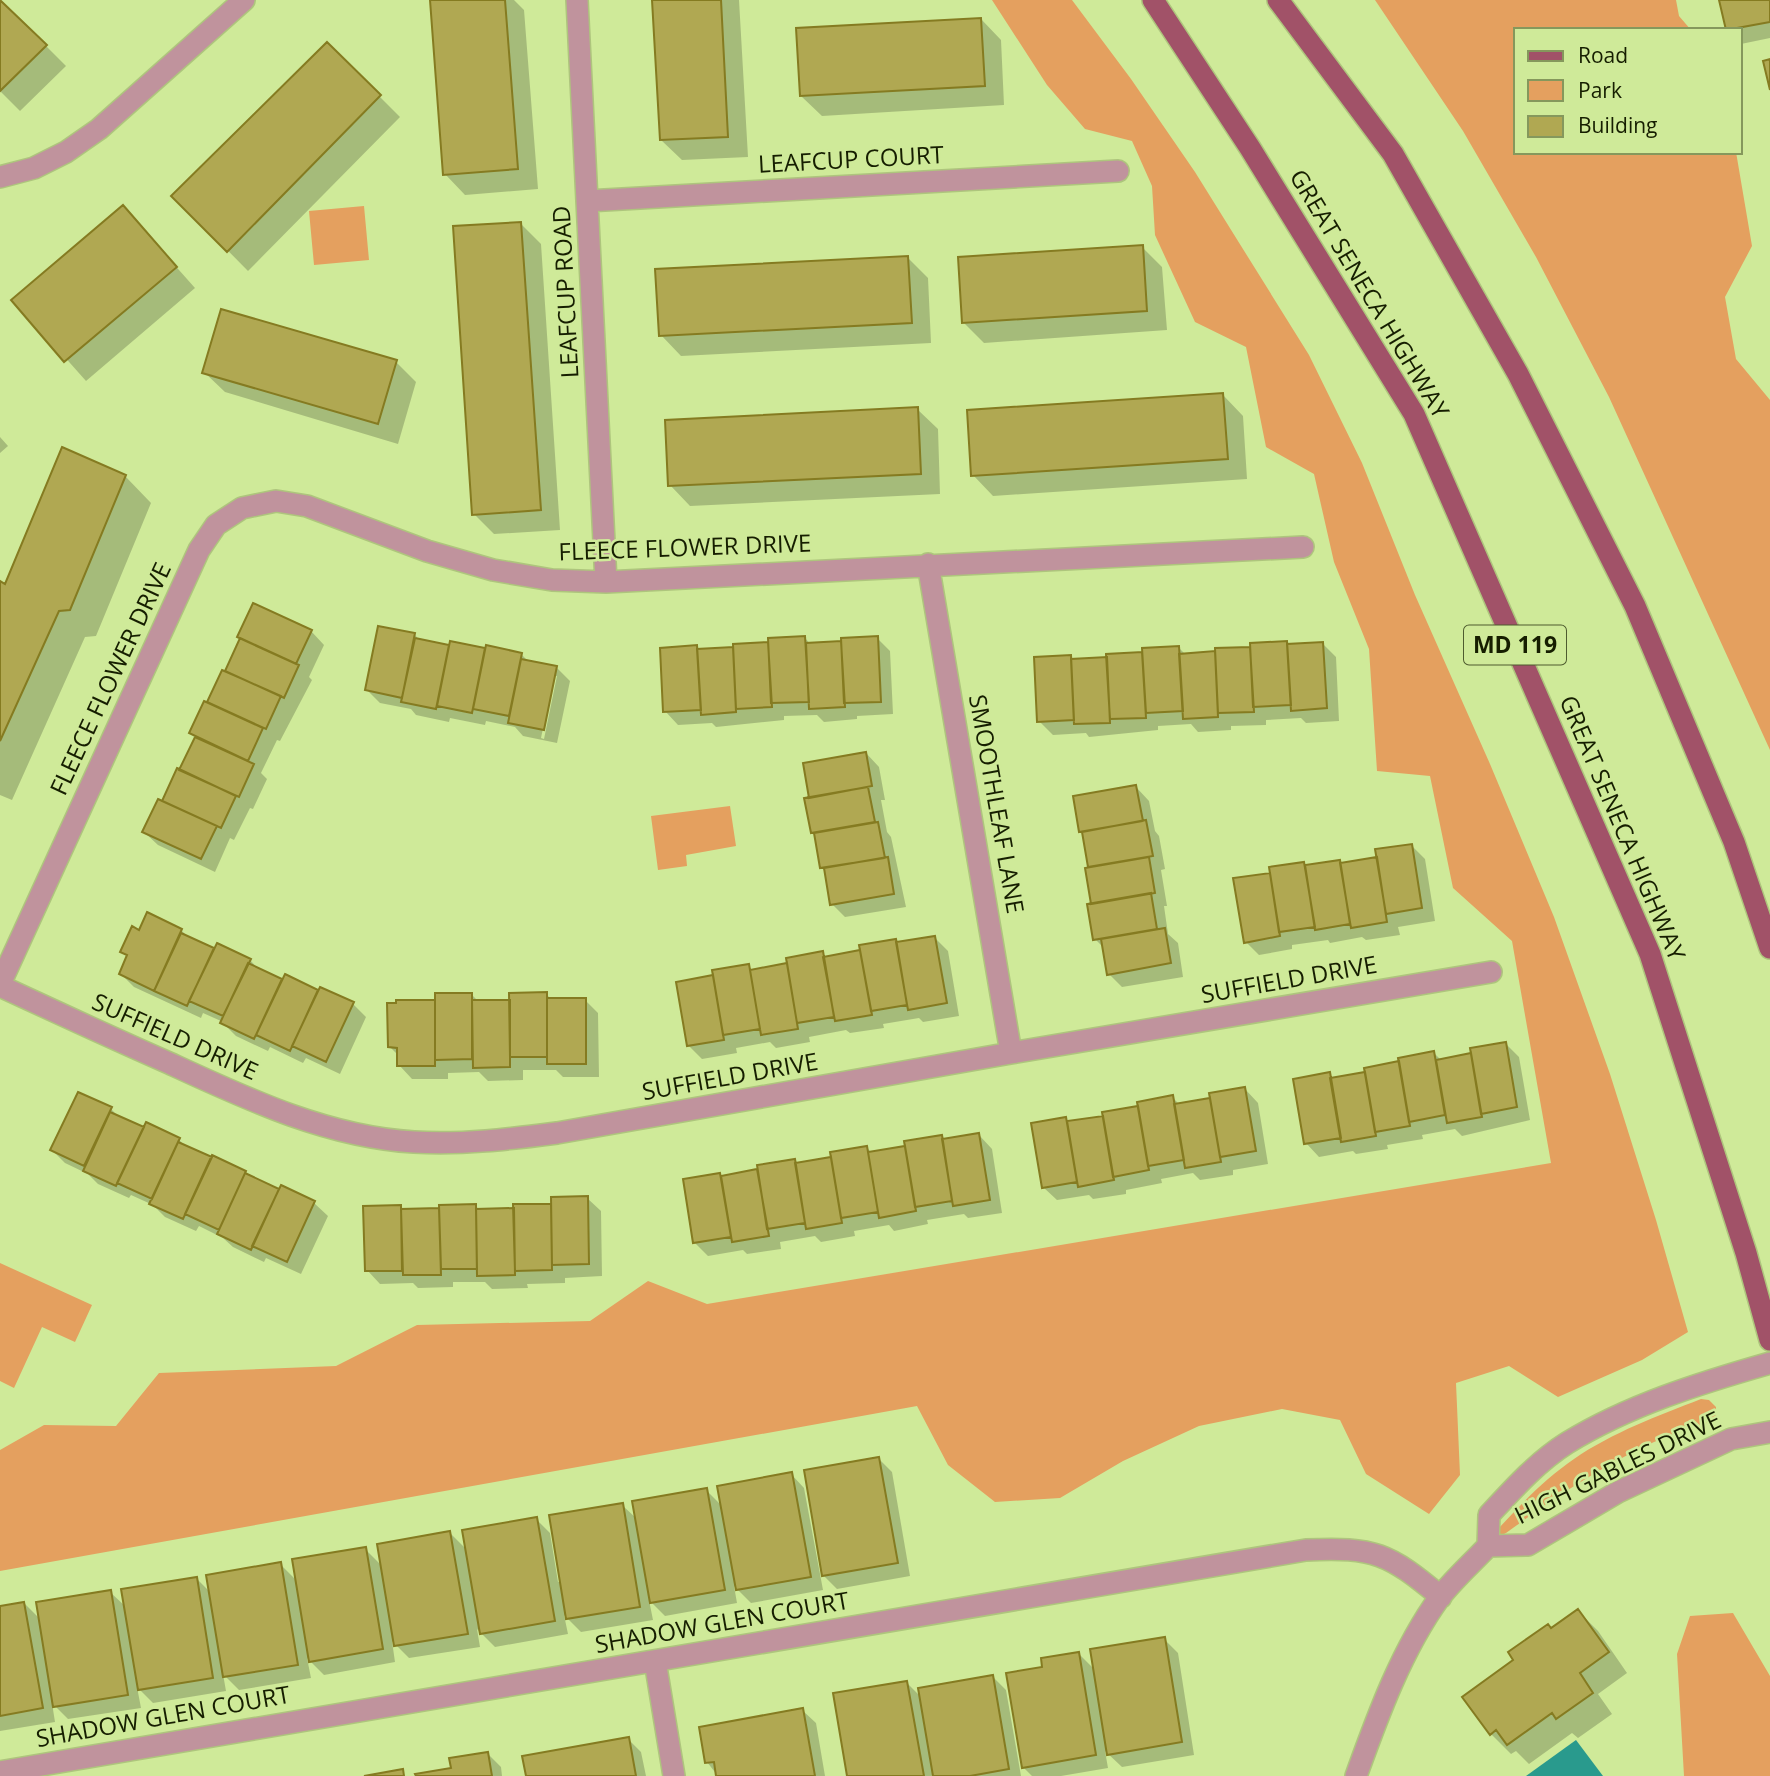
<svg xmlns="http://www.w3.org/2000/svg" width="1770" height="1776" viewBox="0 0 1770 1776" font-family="'Open Sans',sans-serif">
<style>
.green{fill:#e4a05f}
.water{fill:#299a8d}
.shadow{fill:#0003;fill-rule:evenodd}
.building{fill:#b0a852;stroke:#857b21;stroke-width:2}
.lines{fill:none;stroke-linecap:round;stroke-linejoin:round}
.minor-casing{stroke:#aec57d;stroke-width:24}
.major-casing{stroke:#aec57d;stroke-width:24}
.minor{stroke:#c0939d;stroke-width:21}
.major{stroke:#a15268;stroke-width:21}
.labels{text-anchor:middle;stroke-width:5;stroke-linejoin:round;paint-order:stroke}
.shield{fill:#cfea99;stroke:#4e5b2e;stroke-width:2}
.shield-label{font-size:23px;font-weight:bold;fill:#161e00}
.street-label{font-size:24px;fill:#161e00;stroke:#cfea99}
</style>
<rect width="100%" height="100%" fill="#cfea99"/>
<path class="green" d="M 992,0 L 1072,0 L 1131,79 L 1195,172 L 1309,355 L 1362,463 L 1415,595 L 1490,764 L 1554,917 L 1610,1074 L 1656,1220 L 1688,1332 L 1642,1360 L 1558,1397 L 1509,1366 L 1456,1383 L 1460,1475 L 1429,1514 L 1366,1474 L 1340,1420 L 1282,1409 L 1199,1426 L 1123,1461 L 1060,1498 L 995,1502 L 948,1465 L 917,1406 L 0,1571 L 0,1450 L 44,1425 L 116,1426 L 159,1373 L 336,1366 L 417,1325 L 590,1321 L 648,1281 L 707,1304 L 1551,1163 L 1512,941 L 1453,888 L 1430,776 L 1377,771 L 1369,649 L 1334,562 L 1314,474 L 1266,447 L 1246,347 L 1195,322 L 1155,235 L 1152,186 L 1132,141 L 1085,129 L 1047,85 Z
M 1375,0 L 1676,0 L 1679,16 L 1691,30 L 1516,30 L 1516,152 L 1736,152 L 1752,246 L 1725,297 L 1736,359 L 1770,400 L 1770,750 L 1609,397 L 1536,257 L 1463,131 Z
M 364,206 L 369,260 L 314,265 L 309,211 Z
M 730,806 L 736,846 L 686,855 L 687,866 L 658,870 L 651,816 Z
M 0,1263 L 92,1305 L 75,1342 L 42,1327 L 14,1388 L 0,1381 Z
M 1701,1399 L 1709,1400 L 1716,1407 L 1716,1415 L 1710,1422 C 1691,1429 1672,1434 1654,1442 C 1601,1466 1553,1499 1506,1533 L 1500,1536 L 1497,1533 L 1499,1528 C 1522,1503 1546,1478 1574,1459 C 1613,1432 1658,1416 1701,1399 Z
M 1733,1613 L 1770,1676 L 1770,1776 L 1684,1776 L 1677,1654 L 1690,1616 Z"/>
<path class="water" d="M 1576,1740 L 1603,1776 L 1526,1776 Z"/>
<path class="shadow" d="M 0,0 L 66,66 L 20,111 L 0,91 Z
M 432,0 L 514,0 L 524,10 L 538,189 L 465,195 L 445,174 Z
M 654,0 L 739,0 L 748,157 L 682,160 L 661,140 Z
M 1721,0 L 1770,0 L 1770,38 L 1741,44 L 1740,30 L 1728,30 Z
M 981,19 L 1001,40 L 1004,105 L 822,116 L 801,96 Z
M 327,44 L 400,117 L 248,271 L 174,196 Z
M 123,207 L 195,288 L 86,381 L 14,300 Z
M 521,224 L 541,244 L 560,530 L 494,534 L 474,514 Z
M 1142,247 L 1162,267 L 1167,330 L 984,343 L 964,323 Z
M 908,258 L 928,278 L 931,343 L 681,356 L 661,335 Z
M 396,362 L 416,382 L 398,444 L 225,392 L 204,372 Z
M 1223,395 L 1243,416 L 1247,479 L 993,496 L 973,475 Z
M 917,409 L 938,429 L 940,494 L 690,506 L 670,485 Z
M 0,437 L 8,446 L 0,453 Z
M 125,476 L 151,503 L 96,636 L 85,637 L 12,800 L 0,795 L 0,583 L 6,586 Z
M 311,631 L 324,645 L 309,677 L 312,680 L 280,741 L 277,740 L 261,773 L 267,779 L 253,809 L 250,808 L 234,840 L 230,838 L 215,872 L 158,845 L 144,832 L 180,772 L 196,739 L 191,733 L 223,672 L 226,673 L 242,639 Z
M 415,635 L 420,641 L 450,647 L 451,643 L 521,654 L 530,663 L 557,668 L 570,681 L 557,743 L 523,736 L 515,727 L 486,721 L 485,725 L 450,718 L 449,722 L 416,715 L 411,709 L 380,703 L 367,690 ZM 554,676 L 557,676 L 544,739 L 541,738 Z
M 805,638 L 811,645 L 877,638 L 890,651 L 893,714 L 857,716 L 857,719 L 824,722 L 817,715 L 784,716 L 784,720 L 716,727 L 712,723 L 678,725 L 665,711 L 697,647 L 700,651 Z
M 1287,642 L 1290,646 L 1323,644 L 1336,657 L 1339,721 L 1306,723 L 1301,718 L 1266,720 L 1266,725 L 1231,726 L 1231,730 L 1198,732 L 1191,724 L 1158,726 L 1158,730 L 1089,737 L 1086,733 L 1053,735 L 1039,721 L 1070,657 L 1074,661 L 1108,659 L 1108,655 L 1144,653 L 1178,647 L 1186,655 L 1217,653 L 1217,650 L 1252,648 Z
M 866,753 L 879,767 L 885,800 L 881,800 L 887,832 L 891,837 L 906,907 L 845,917 L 832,904 L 826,872 L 822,868 L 817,837 L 812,833 Z
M 1136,787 L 1149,801 L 1155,831 L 1159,836 L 1165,869 L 1161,870 L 1167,906 L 1164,906 L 1168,934 L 1178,943 L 1183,977 L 1122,987 L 1109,974 L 1104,948 L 1095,939 L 1090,869 L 1085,835 L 1081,831 Z
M 1411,845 L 1425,859 L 1435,921 L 1398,927 L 1400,935 L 1366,940 L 1362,937 L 1330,943 L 1328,940 L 1292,945 L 1292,949 L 1259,955 L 1246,942 L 1272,874 L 1304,864 L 1307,867 L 1339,861 L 1342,864 L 1379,859 Z
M 148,915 L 181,930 L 190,939 L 215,950 L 250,960 L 260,971 L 283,982 L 286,977 L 319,992 L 353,1004 L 366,1017 L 340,1074 L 306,1058 L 303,1063 L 270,1047 L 268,1051 L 236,1036 L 221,1021 L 203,1013 L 201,1018 L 134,987 L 121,974 L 128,958 L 122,952 L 140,932 Z
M 935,938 L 948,951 L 959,1016 L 923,1022 L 919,1018 L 883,1024 L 884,1028 L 850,1033 L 846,1030 L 809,1037 L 810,1042 L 776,1048 L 770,1042 L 736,1048 L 737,1053 L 702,1059 L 688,1045 L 715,977 L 748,966 L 753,971 L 789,965 L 822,953 L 826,958 L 862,952 L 895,940 L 898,943 Z
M 471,994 L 479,1002 L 511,1002 L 546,994 L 552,1000 L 585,1000 L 598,1013 L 599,1077 L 563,1077 L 556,1070 L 523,1070 L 523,1080 L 488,1081 L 479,1072 L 448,1073 L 448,1079 L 412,1079 L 399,1065 L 399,1056 L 390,1047 L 437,1002 Z
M 1506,1044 L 1519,1057 L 1530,1120 L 1462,1136 L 1455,1129 L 1422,1135 L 1423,1139 L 1387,1145 L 1388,1149 L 1356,1154 L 1353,1151 L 1319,1157 L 1306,1143 L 1329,1074 L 1333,1079 L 1367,1073 L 1434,1053 L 1441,1060 L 1473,1055 Z
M 1245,1089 L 1258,1103 L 1268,1164 L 1233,1170 L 1233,1175 L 1200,1180 L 1193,1173 L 1161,1179 L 1162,1183 L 1126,1190 L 1126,1194 L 1093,1199 L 1089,1195 L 1057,1200 L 1043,1187 L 1066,1119 L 1070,1123 L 1105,1117 L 1172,1097 L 1180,1105 L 1212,1099 Z
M 111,1109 L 120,1118 L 144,1129 L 147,1124 L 179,1140 L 187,1147 L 245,1172 L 252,1178 L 280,1191 L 314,1203 L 328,1216 L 301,1274 L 266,1258 L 264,1262 L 233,1247 L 223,1238 L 199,1226 L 196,1231 L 165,1217 L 153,1205 L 131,1195 L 129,1198 L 98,1184 L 88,1174 L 65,1163 L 52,1150 Z
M 979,1135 L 992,1149 L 1002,1213 L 968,1218 L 964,1214 L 927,1220 L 928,1224 L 894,1231 L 889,1225 L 854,1231 L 855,1236 L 821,1242 L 815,1236 L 780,1242 L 781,1249 L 747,1254 L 743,1250 L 708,1256 L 695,1243 L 685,1181 L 759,1171 L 794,1161 L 797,1164 L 833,1158 L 867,1148 L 872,1153 L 907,1147 L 941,1137 L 945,1141 Z
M 587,1198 L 601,1211 L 602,1276 L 565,1278 L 565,1283 L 527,1284 L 528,1288 L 492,1289 L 485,1282 L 453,1282 L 453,1287 L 418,1288 L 413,1283 L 380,1284 L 367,1270 L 365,1208 L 441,1210 L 475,1205 L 480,1211 L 515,1210 L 515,1206 L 553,1205 Z
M 879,1459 L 892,1472 L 910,1576 L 837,1589 L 824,1576 Z
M 791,1474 L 804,1488 L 823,1590 L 751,1603 L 734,1586 L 737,1603 L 665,1616 L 649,1600 L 653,1620 L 581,1632 L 564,1615 L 568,1634 L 495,1647 L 477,1629 L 480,1647 L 409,1658 L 392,1641 L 395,1662 L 324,1675 L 307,1658 L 311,1678 L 239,1690 L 223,1674 L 226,1691 L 153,1703 L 137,1687 L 141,1708 L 68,1719 L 52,1703 L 55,1722 L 0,1731 L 0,1608 L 24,1603 L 41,1620 L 110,1592 L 126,1607 L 196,1578 L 211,1593 L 280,1564 L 297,1581 L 365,1549 L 382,1566 L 450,1533 L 467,1550 L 536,1519 L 550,1533 L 558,1582 L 562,1581 L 622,1505 L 637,1519 L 706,1490 L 722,1506 Z
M 1578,1611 L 1598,1631 L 1627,1673 L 1598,1694 L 1612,1714 L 1578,1738 L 1572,1733 L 1529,1764 L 1516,1751 L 1511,1754 L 1491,1734 L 1516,1661 Z
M 1164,1639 L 1178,1653 L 1194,1755 L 1122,1767 L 1105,1751 L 1108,1768 L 1061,1776 L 1032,1776 L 1023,1767 L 1079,1654 L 1095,1670 Z
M 993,1677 L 1006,1690 L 1021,1776 L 849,1776 L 907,1683 L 922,1698 Z
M 802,1710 L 816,1723 L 825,1776 L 718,1776 L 707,1762 Z
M 628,1739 L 641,1752 L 646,1776 L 528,1776 Z
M 487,1753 L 501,1767 L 502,1776 L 417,1776 L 453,1770 Z"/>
<path class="building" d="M 0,0 L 47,45 L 0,91 Z
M 430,0 L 505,0 L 518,169 L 443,175 Z
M 652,0 L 721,0 L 728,137 L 660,140 Z
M 1719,0 L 1770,0 L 1770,22 L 1726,30 Z
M 981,18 L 985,86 L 800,96 L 796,28 Z
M 327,42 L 381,95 L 227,252 L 171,196 Z
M 1770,59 L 1770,90 L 1763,61 Z
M 123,205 L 177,267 L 64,362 L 11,300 Z
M 521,222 L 541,510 L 472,515 L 453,226 Z
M 1143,245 L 1147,311 L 962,323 L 958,257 Z
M 908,256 L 912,323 L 659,336 L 655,269 Z
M 221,309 L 397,360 L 378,424 L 202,373 Z
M 1223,393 L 1228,459 L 971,476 L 967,410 Z
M 918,407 L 921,474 L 668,486 L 665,420 Z
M 62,447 L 126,475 L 70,610 L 59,611 L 0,741 L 0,581 L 5,584 Z
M 253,603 L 312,630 L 296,664 L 237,637 Z
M 378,626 L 415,633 L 402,698 L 365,690 Z
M 805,636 L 809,702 L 771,703 L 768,638 Z
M 878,636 L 881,702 L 844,703 L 841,638 Z
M 240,638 L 299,665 L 284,698 L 225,671 Z
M 415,638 L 449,645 L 436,709 L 401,702 Z
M 450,641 L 485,648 L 472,713 L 437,706 Z
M 841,641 L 845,707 L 809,709 L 806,643 Z
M 1287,641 L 1291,705 L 1253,707 L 1250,643 Z
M 768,642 L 772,707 L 736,709 L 733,644 Z
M 1323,642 L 1327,708 L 1291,711 L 1287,644 Z
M 486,645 L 522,653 L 509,716 L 473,709 Z
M 697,645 L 701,710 L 663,712 L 660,648 Z
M 1179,646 L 1183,711 L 1146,713 L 1142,648 Z
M 733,647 L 736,712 L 701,715 L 697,649 Z
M 1250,647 L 1254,712 L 1218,713 L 1215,648 Z
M 1215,651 L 1218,717 L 1183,719 L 1179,654 Z
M 1142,652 L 1146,718 L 1110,719 L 1106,654 Z
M 1071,655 L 1074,720 L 1037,722 L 1034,657 Z
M 1107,657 L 1110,723 L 1074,724 L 1071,659 Z
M 521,659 L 557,666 L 544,730 L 508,723 Z
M 222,670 L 281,696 L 266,729 L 207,702 Z
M 204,701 L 263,728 L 248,761 L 189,733 Z
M 195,737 L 254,764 L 239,797 L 179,770 Z
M 866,752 L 872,786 L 809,798 L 803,763 Z
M 177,768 L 236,796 L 221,828 L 162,801 Z
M 1136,785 L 1143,821 L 1079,832 L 1073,796 Z
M 868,787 L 875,822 L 811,833 L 804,798 Z
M 158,799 L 217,826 L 201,859 L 142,832 Z
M 1146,820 L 1153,856 L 1088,867 L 1082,832 Z
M 878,822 L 885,858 L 820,868 L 814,833 Z
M 1412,844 L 1422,908 L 1386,914 L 1375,849 Z
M 888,857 L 894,894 L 830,905 L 824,868 Z
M 1149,857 L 1155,893 L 1091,904 L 1085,868 Z
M 1377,857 L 1387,922 L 1351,928 L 1340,863 Z
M 1340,860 L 1350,924 L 1315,930 L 1305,865 Z
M 1304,862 L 1315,927 L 1279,932 L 1269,867 Z
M 1270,873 L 1280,936 L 1244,943 L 1233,878 Z
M 1151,893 L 1157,929 L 1093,940 L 1087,904 Z
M 147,912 L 182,929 L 154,991 L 119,974 L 127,955 L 120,952 L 132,926 L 139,930 Z
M 1165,928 L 1171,963 L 1107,975 L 1101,939 Z
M 181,933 L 214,948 L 187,1006 L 154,991 Z
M 935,936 L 947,1003 L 908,1010 L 896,942 Z
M 896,939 L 907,1005 L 871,1011 L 859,945 Z
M 217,943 L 251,959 L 223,1016 L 189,1001 Z
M 860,950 L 872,1015 L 835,1021 L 823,957 Z
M 823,951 L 834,1017 L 797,1023 L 786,958 Z
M 248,963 L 282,979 L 254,1039 L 220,1023 Z
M 787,963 L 798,1029 L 761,1035 L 750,970 Z
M 749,964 L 760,1029 L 723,1035 L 712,970 Z
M 285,974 L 318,990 L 290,1051 L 256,1035 Z
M 713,975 L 724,1040 L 687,1046 L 676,982 Z
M 320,987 L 354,1002 L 326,1062 L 292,1046 Z
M 547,992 L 547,1057 L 510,1057 L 509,993 Z
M 435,993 L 472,993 L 472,1059 L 435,1060 Z
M 547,998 L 586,998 L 586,1064 L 547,1064 Z
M 396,1000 L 435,1000 L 435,1066 L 397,1066 L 397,1048 L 388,1047 L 387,1003 L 396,1003 Z
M 472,1000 L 510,1000 L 510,1067 L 473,1068 Z
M 1506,1042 L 1517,1107 L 1481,1114 L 1470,1048 Z
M 1434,1051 L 1445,1115 L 1409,1122 L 1398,1058 Z
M 1471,1053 L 1482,1117 L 1447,1123 L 1436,1060 Z
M 1399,1061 L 1410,1126 L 1375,1132 L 1364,1068 Z
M 1330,1072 L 1341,1138 L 1304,1144 L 1293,1079 Z
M 1365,1072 L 1376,1136 L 1341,1142 L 1330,1078 Z
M 1245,1087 L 1256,1151 L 1220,1157 L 1209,1093 Z
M 78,1092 L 112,1107 L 84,1166 L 50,1150 Z
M 1173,1095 L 1184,1160 L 1148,1166 L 1137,1102 Z
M 1210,1098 L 1221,1162 L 1185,1168 L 1174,1104 Z
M 1138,1106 L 1149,1170 L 1113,1177 L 1102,1112 Z
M 110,1112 L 144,1127 L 116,1186 L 83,1171 Z
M 1103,1116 L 1114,1180 L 1078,1187 L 1067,1121 Z
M 1066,1117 L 1077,1182 L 1042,1188 L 1031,1123 Z
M 146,1122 L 180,1138 L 152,1199 L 117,1183 Z
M 979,1133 L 990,1200 L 953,1206 L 942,1139 Z
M 942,1135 L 952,1201 L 915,1207 L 904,1141 Z
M 178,1142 L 212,1157 L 183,1219 L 149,1204 Z
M 867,1146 L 878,1212 L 841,1218 L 830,1152 Z
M 905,1146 L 916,1211 L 879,1218 L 868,1152 Z
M 212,1155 L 246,1171 L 219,1230 L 185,1214 Z
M 831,1157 L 842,1223 L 806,1229 L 795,1163 Z
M 795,1159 L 805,1223 L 767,1229 L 757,1165 Z
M 757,1169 L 769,1236 L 732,1242 L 721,1176 Z
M 245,1173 L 279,1189 L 251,1250 L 217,1234 Z
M 720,1173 L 731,1237 L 693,1243 L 683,1179 Z
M 281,1185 L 315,1201 L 287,1262 L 252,1246 Z
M 588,1196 L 589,1264 L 552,1265 L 551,1197 Z
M 476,1204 L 477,1269 L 441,1269 L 439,1205 Z
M 513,1204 L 551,1204 L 552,1270 L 515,1271 Z
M 401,1205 L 402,1271 L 365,1271 L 363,1206 Z
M 439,1208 L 441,1275 L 403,1275 L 401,1209 Z
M 514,1208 L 515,1275 L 477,1276 L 476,1209 Z
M 879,1457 L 898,1563 L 822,1576 L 804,1470 Z
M 792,1472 L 811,1577 L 736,1590 L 717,1486 Z
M 707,1488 L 725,1590 L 650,1603 L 632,1501 Z
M 623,1503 L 640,1607 L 566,1619 L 549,1515 Z
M 537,1517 L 555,1621 L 480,1634 L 462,1530 Z
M 450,1531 L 468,1634 L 394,1646 L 377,1544 Z
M 366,1547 L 383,1649 L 309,1662 L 292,1559 Z
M 281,1562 L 298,1665 L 223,1677 L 206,1575 Z
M 197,1577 L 213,1678 L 138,1690 L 121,1589 Z
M 111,1590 L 128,1695 L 53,1707 L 36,1602 Z
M 24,1602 L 43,1708 L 0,1716 L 0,1606 Z
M 1578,1609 L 1609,1652 L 1580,1673 L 1593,1693 L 1556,1719 L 1552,1713 L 1507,1745 L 1496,1730 L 1490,1735 L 1462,1697 L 1513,1660 L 1508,1652 L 1548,1624 L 1551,1628 Z
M 1165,1637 L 1182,1742 L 1107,1755 L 1090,1649 Z
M 1079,1652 L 1096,1755 L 1022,1768 L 1006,1673 L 1042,1667 L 1041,1658 Z
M 993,1675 L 1009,1769 L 970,1776 L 933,1776 L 918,1688 Z
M 907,1681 L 924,1776 L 847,1776 L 833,1693 Z
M 803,1708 L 815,1776 L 716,1776 L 714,1762 L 705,1763 L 699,1727 Z
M 629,1737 L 636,1776 L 526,1776 L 522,1756 Z
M 488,1752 L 492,1776 L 416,1776 L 415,1774 L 451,1768 L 449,1758 Z
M 403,1769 L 404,1776 L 364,1776 Z"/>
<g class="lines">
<defs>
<path id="minor" d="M 577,0 L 606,582
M 0,177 L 34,168 L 66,152 L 99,129 L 244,0
M 587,201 L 1118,171
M 928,564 L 1011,1053
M 0,984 L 199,550 L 216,525 L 242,508 L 276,501 L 307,506 L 427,551 L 493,570 L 552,580 L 606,582 L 1303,547
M 0,986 C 56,1012 112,1038 169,1063 C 247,1099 327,1137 414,1142 C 462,1145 510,1139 557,1133 L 1011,1053 L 1491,972
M 1770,1363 C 1700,1383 1629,1405 1567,1443 C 1537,1462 1513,1489 1489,1515 L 1488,1546 L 1528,1545 L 1618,1492 L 1731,1439 L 1770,1432
M 655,1661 L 674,1776
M 0,1772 L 1306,1550 C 1375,1547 1388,1553 1441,1597
M 1356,1776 C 1378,1715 1402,1649 1440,1597 C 1454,1579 1472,1563 1488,1546"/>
<path id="major" d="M 1153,0 L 1250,148 L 1414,414 L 1650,954 L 1746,1253 L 1770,1340
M 1278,0 L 1393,154 L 1518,374 L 1635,606 L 1734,842 L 1770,948"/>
</defs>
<use href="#minor" class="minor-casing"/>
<use href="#major" class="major-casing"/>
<use href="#minor" class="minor"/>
<use href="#major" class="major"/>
</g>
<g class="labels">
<rect class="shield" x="1464" y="625.5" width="102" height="39" rx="5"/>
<g class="shield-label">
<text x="1515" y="653">MD 119</text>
</g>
<g class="street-label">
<text transform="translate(851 160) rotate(-3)" y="8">LEAFCUP COURT</text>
<text transform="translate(566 292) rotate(-93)" y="8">LEAFCUP ROAD</text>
<text transform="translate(1369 294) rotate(59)" y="8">GREAT SENECA HIGHWAY</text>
<text transform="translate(685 548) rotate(-2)" y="8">FLEECE FLOWER DRIVE</text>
<text transform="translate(111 679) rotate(-65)" y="8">FLEECE FLOWER DRIVE</text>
<text transform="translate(996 804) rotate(80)" y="8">SMOOTHLEAF LANE</text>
<text transform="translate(1622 828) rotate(67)" y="8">GREAT SENECA HIGHWAY</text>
<text transform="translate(1289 980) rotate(-10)" y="8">SUFFIELD DRIVE</text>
<text transform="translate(175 1037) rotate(24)" y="8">SUFFIELD DRIVE</text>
<text transform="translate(730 1077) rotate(-10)" y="8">SUFFIELD DRIVE</text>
<text transform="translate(1618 1468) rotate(-26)" y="8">HIGH GABLES DRIVE</text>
<text transform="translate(722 1623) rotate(-10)" y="8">SHADOW GLEN COURT</text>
<text transform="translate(163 1717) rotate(-10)" y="8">SHADOW GLEN COURT</text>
</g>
</g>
<rect x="1514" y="28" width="228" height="126" fill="#cfea99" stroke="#85985c" stroke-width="2"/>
<rect x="1528" y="51" width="35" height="10" fill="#a15268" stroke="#85985c" stroke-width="2"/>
<text x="1578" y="63" font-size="21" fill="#161e00">Road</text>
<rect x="1528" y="80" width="35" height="21" fill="#e4a05f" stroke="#85985c" stroke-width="2"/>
<text x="1578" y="98" font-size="21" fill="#161e00">Park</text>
<rect x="1528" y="116" width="35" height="21" fill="#b0a852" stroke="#85985c" stroke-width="2"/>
<text x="1578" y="133" font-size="21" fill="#161e00">Building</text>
</svg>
